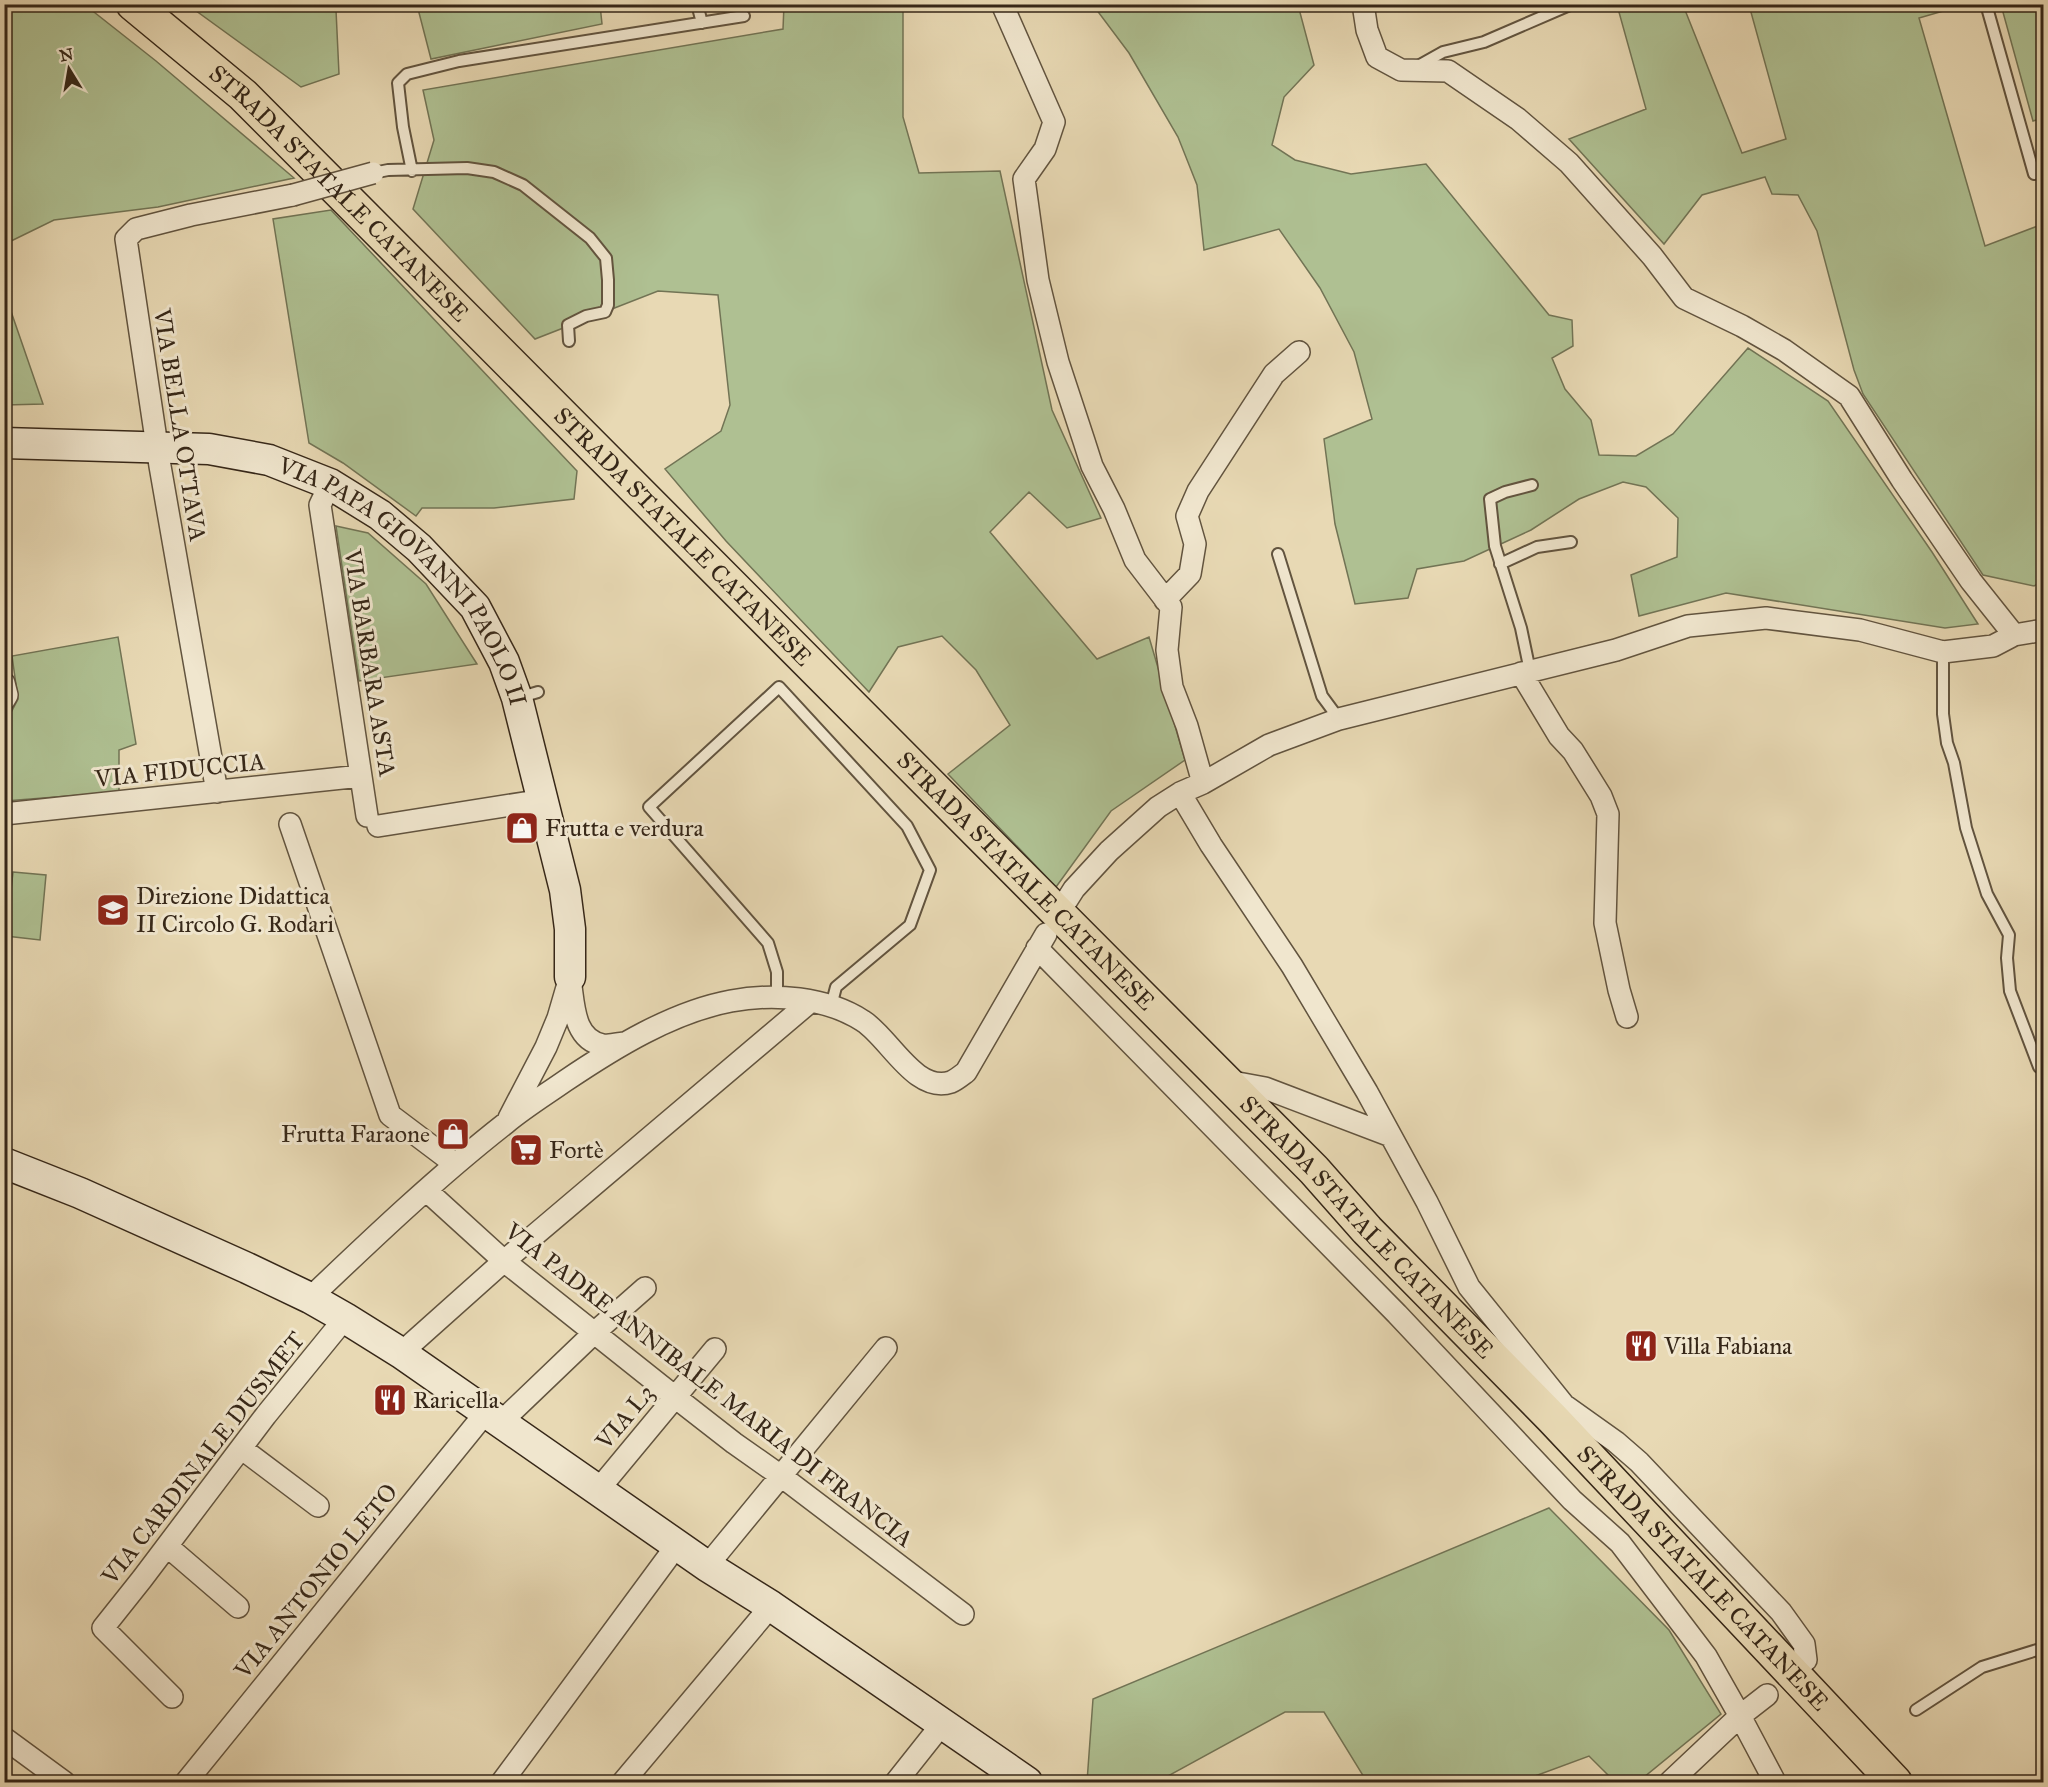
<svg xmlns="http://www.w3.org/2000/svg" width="2048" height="1787" viewBox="0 0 2048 1787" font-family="'IM FELL Great Primer',serif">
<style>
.green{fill:#afc092;stroke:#727455;stroke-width:1.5}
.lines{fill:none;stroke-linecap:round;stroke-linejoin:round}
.lane-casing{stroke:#62543f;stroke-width:14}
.street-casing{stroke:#62543f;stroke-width:24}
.secondary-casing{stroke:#362718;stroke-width:33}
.primary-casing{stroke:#362718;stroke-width:36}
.lane{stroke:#f0e6ce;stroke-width:10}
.street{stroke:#f0e6ce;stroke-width:21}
.secondary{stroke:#f0e6ce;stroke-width:30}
.primary{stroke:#e8d9b4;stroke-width:33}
.street-bridge-casing{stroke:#62543f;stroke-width:24;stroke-linecap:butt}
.street-bridge{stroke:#f0e6ce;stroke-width:21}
.labels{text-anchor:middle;stroke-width:6;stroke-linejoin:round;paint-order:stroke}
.street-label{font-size:24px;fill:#362718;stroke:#f0e6ce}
.poi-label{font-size:24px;fill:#362718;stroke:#f0e6ce;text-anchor:start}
</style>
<rect width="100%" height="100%" fill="#e8d9b4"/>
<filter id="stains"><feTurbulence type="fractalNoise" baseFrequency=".00333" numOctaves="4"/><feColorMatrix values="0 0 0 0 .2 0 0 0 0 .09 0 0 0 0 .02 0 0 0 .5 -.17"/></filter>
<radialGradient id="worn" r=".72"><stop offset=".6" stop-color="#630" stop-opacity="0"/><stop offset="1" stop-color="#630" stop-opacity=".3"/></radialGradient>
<path class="green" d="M 5,4 L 85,5 L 156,61 L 294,178 L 158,207 L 54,220 L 5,244 Z
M 188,5 L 361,5 L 336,10 L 339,74 L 301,87 Z
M 417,5 L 600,5 L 602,24 L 431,59 Z
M 784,5 L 903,5 L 903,117 L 919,173 L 1000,171 L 1052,410 L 1101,518 L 1067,528 L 1029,492 L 990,532 L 1097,659 L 1149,637 L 1185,760 L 1111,811 L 1056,887 L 948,774 L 1010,725 L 976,670 L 942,636 L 898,647 L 869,692 L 726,541 L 665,469 L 721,431 L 730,405 L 718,295 L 658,291 L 535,339 L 413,209 L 434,140 L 423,90 L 783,29 Z
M 1093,5 L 1298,5 L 1314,65 L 1284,97 L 1272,145 L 1295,160 L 1351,174 L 1426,164 L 1549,315 L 1572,320 L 1573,346 L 1552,358 L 1565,389 L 1591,420 L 1599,455 L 1636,456 L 1673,434 L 1748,348 L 1828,401 L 1932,552 L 1978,624 L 1945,628 L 1726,593 L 1639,616 L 1631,575 L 1677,557 L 1678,518 L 1646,487 L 1623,482 L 1579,499 L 1531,530 L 1464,561 L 1417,569 L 1408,598 L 1355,604 L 1335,524 L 1324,439 L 1372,419 L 1354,352 L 1320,288 L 1279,229 L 1204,250 L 1197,185 L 1178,137 L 1129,53 Z
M 1617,5 L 1683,5 L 1742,153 L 1786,139 L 1749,5 L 1964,5 L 1919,18 L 1985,246 L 2043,224 L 2043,580 L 2034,586 L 1983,575 L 1863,394 L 1854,370 L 1817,231 L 1798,195 L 1772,194 L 1765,177 L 1702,195 L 1664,244 L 1569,139 L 1646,109 Z
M 2001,5 L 2043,5 L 2043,118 L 2033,121 Z
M 331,210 L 577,471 L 574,499 L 494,508 L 422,508 L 416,516 L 343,463 L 309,443 L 273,219 Z
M 4,257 L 5,294 L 43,404 L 5,405 Z
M 336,526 L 368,533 L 426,584 L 477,664 L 359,681 Z
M 118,637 L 136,744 L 119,750 L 119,792 L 5,801 L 4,726 L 18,699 L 12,656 Z
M 13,872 L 46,875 L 40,940 L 6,936 Z
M 1549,1508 L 1669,1630 L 1721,1714 L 1638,1782 L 1615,1782 L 1589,1756 L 1519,1782 L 1367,1782 L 1324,1712 L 1285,1712 L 1157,1782 L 1087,1782 L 1093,1699 Z"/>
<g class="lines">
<defs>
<path id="lane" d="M 697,4 L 702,23
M 1986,4 L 2034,174
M 1418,66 L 1443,52 L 1484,42 L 1572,4
M 412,171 L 403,127 L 398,83 L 407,74 L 459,61 L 744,16
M 373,173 L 388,170 L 467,168 L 494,172 L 523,185 L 590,238 L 606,258 L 608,280 L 608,305 L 605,312 L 586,316 L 568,325 L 569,341
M 1278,554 L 1322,696 L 1339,719
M 1500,564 L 1537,547 L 1571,542
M 1943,652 L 1943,714 L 1947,743 L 1954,763 L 1966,828 L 1987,894 L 2009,935 L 2007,958 L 2010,991 L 2039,1067
M 1530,671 L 1521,628 L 1495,546 L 1490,499 L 1505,492 L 1532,485
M 518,698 L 538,692
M 777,998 L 777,972 L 768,943 L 649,807 L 779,687 L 907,826 L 930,870 L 910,925 L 836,987 L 831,1006
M 1916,1710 L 1982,1667 L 2037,1650 L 2044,1650"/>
<path id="street" d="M 1002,4 L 1054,122 L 1045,149 L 1024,179 L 1038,280 L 1058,362 L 1084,441 L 1092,466 L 1114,509 L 1135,560 L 1171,607 L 1167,650 L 1172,687 L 1187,726 L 1203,783
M 1363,4 L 1367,30 L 1377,57 L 1401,70 L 1448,71 L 1518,119 L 1569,163 L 1652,256 L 1684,298 L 1742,326 L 1784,350 L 1849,396 L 1902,480 L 1971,581 L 2014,635
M 330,484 L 320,505 L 367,816
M 1165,600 L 1190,574 L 1195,544 L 1187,516 L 1198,491 L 1274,374 L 1299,352
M 1521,673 L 1559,736 L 1573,751 L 1601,796 L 1608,814 L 1605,923 L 1619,990 L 1627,1017
M 4,683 L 7,695 L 4,700
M 217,792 L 160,466 L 126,239 L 136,229 L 191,215 L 293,195
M 1180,793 L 1211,845 L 1292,966 L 1367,1092 L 1427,1202 L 1469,1287 L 1564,1405 L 1616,1442 L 1639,1462 L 1781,1612 L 1804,1644 L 1806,1660
M 4,814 L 361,776
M 290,824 L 390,1115 L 455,1164
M 378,826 L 543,800
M 1067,900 L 1074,889 L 1109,851 L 1158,807 L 1180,793 L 1203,783 L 1269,745 L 1339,719 L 1616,650 L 1688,626 L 1766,618 L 1860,630 L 1943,652 L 1993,646 L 2014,635 L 2044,630
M 1037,948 L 1397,1314 L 1572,1500 L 1620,1543 L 1706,1656 L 1740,1716 L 1775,1782
M 571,986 C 574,1008 575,1040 603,1045 C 609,1046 617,1044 623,1043
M 1227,1081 L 1265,1088 L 1391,1136
M 509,1118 L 546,1047 L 558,1018 L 570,977
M 427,1191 L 504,1261 L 675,1397 L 734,1443 L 781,1476 L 963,1614
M 310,1298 C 373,1238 437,1177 506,1123 C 524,1108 545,1095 565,1081 C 614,1048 672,1012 731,1001 C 774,993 826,997 863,1021 C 889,1037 915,1094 951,1082 C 956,1080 962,1075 966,1072 L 1046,934
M 401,1353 L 504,1261 L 811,1001
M 501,1422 L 594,1333 L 645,1288
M 241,1448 L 318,1506
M 598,1490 L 715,1349
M 167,1546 L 238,1607
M 707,1566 L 886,1348
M 172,1697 L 103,1628 L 142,1579 L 266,1415 L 345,1318
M 4,1738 L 64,1782
M 186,1782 L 487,1411
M 502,1782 L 677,1545
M 623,1782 L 771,1606
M 896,1782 L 942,1724
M 1670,1782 L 1740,1716 L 1767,1695"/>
<g id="secondary">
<path id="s1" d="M 4,443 L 209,449 L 269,460 L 330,484 L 380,515 L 419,548 L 475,607 L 504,662 L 517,698 L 565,890 L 570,929 L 570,977"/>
<path d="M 4,1163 L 80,1193 L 247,1268 L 310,1298 L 345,1318 L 401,1353 L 707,1566 L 771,1606 L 1027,1782"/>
</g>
<g id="primary">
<path id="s2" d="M 133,4 L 243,95 L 1314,1170 L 1367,1230 L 1552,1418 L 1895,1782"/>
</g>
</defs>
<use href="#lane" class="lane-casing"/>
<use href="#street" class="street-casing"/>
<use href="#secondary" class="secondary-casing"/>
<use href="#primary" class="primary-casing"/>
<use href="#lane" class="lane"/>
<use href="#street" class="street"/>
<use href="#secondary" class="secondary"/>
<use href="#primary" class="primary"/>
<defs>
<path id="street-bridge" d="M 293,195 L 373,173"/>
</defs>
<use href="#street-bridge" class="street-bridge-casing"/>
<use href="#street-bridge" class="street-bridge"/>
</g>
<defs>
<symbol id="shop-square" viewBox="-11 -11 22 22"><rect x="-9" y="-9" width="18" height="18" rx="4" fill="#8f2418" stroke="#f0e6ce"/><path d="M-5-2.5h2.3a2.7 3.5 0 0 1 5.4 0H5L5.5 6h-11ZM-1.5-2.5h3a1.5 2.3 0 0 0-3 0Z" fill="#fff"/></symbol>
<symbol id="school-square" viewBox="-11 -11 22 22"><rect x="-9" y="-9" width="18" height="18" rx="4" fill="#8f2418" stroke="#f0e6ce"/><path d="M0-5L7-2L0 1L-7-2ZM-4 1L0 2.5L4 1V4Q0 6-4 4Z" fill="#fff"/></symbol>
<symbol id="supermarket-square" viewBox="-11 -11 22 22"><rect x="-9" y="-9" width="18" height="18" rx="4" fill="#8f2418" stroke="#f0e6ce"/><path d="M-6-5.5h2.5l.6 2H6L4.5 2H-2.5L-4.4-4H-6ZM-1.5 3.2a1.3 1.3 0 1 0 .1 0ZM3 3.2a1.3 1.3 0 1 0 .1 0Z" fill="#fff"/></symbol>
<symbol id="restaurant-square" viewBox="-11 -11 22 22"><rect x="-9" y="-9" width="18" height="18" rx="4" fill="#8f2418" stroke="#f0e6ce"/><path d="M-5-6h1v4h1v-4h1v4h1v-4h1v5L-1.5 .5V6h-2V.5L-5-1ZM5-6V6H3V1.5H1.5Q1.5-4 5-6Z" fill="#fff"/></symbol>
</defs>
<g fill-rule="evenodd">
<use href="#shop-square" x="503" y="809" width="38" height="38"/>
<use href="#school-square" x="94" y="891" width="38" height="38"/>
<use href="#shop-square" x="434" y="1115" width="38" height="38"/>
<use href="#supermarket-square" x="507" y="1131" width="38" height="38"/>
<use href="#restaurant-square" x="1622" y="1327" width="38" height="38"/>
<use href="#restaurant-square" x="371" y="1381" width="38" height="38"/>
</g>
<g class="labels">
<g class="street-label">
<text dy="8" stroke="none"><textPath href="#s2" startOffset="280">STRADA STATALE CATANESE</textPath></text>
<text transform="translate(180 425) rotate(81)" y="8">VIA BELLA OTTAVA</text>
<text dy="8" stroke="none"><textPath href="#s2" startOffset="766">STRADA STATALE CATANESE</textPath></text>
<text dy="8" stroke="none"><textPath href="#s1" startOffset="454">VIA PAPA GIOVANNI PAOLO II</textPath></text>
<text transform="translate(370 663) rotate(81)" y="8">VIA BARBARA ASTA</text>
<text transform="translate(180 770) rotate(-6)" y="8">VIA FIDUCCIA</text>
<text dy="8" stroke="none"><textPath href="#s2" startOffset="1252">STRADA STATALE CATANESE</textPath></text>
<text dy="8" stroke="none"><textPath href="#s2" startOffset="1738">STRADA STATALE CATANESE</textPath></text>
<text transform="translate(709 1385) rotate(38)" y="8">VIA PADRE ANNIBALE MARIA DI FRANCIA</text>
<text transform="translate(625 1417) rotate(-50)" y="8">VIA L3</text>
<text transform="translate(203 1458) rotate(-52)" y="8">VIA CARDINALE DUSMET</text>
<text dy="8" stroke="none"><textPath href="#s2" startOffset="2224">STRADA STATALE CATANESE</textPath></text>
<text transform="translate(316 1581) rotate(-51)" y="8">VIA ANTONIO LETO</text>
</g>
<g class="poi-label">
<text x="545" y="836">Frutta e verdura</text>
<text x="136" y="904">Direzione Didattica<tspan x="136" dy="28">II Circolo G. Rodari</tspan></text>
<text x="430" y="1142" text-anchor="end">Frutta Faraone</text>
<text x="549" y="1158">Fortè</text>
<text x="1664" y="1354">Villa Fabiana</text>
<text x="413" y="1408">Raricella</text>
</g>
</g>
<rect width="2048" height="1787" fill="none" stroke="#e8d9b4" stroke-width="24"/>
<rect x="6" y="6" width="2036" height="1775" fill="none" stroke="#362718" stroke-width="3"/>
<rect x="12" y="12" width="2024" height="1763" fill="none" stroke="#362718" stroke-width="1.5"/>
<g transform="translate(69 69) rotate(349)" stroke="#f0e6ce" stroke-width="4.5" paint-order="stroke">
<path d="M0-4.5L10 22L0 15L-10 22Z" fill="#362718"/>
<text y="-9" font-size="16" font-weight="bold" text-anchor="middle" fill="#362718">N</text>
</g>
<rect width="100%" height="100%" filter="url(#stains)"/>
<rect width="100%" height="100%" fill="url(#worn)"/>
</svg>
